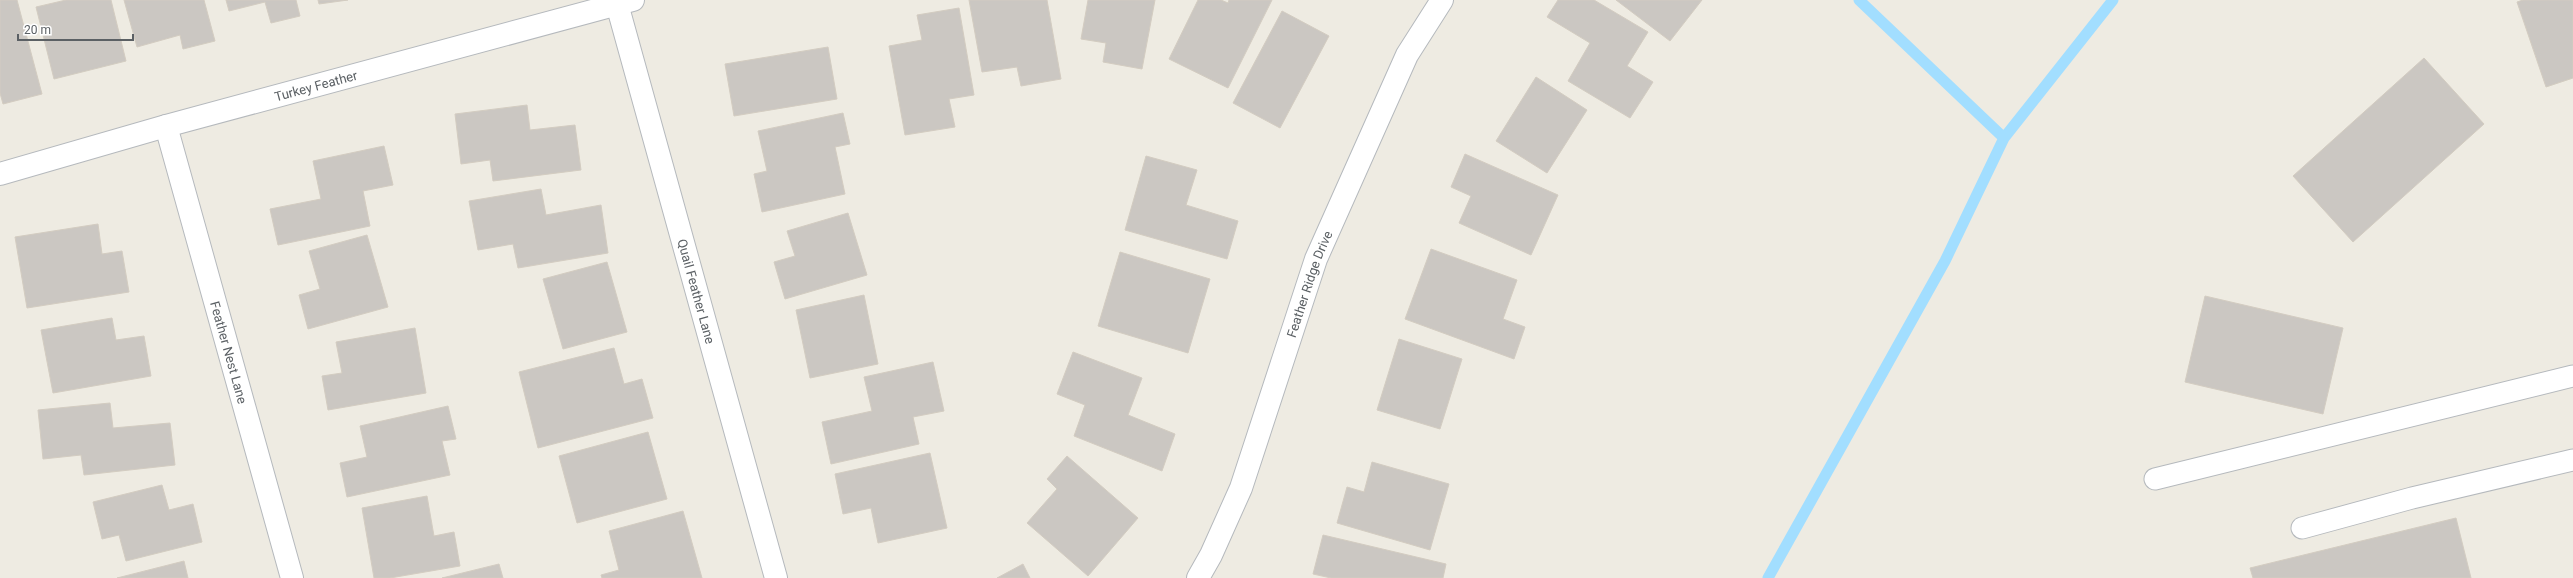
<svg xmlns="http://www.w3.org/2000/svg" width="2573" height="578" viewBox="0 0 2573 578" font-family="Roboto,sans-serif">
<style>
.lines{fill:none;stroke-linecap:round;stroke-linejoin:round}
.stream{stroke:#a2deff;stroke-width:11}
.building{fill:#cbc7c2;stroke:#d3ccc1}
.service-casing{stroke:#b5b9bd;stroke-width:23}
.minor-casing{stroke:#b5b9bd;stroke-width:24}
.service{stroke:#fff;stroke-width:21}
.minor{stroke:#fff;stroke-width:22}
.labels{text-anchor:middle;stroke-width:3.5;stroke-linejoin:round;paint-order:stroke}
.street-label{font-size:13px;fill:#5b6064;stroke:#fff}
</style>
<rect width="100%" height="100%" fill="#eeebe2"/>
<g class="lines">
<path class="stream" d="M 1859,0 L 2004,138
M 1768,578 L 1945,261 L 2004,138 L 2113,0"/>
</g>
<path class="building" d="M 0,0 L 17,0 L 42,94 L 3,104 L 0,93 Z
M 66,0 L 111,0 L 126,61 L 54,79 L 36,7 Z
M 124,0 L 204,0 L 215,41 L 183,49 L 180,35 L 137,47 Z
M 226,0 L 296,0 L 300,16 L 271,23 L 265,2 L 229,11 Z
M 318,0 L 348,0 L 319,4 Z
M 969,0 L 1047,0 L 1061,79 L 1021,86 L 1017,67 L 982,72 Z
M 1088,0 L 1155,0 L 1142,69 L 1103,62 L 1106,43 L 1081,39 Z
M 1198,0 L 1221,0 L 1228,3 L 1229,0 L 1272,0 L 1228,88 L 1169,59 Z
M 1558,0 L 1594,0 L 1648,32 L 1627,66 L 1653,82 L 1630,118 L 1568,81 L 1590,43 L 1547,17 Z
M 1616,0 L 1702,0 L 1670,41 Z
M 2523,0 L 2573,0 L 2573,78 L 2546,87 L 2517,2 Z
M 959,8 L 974,95 L 949,99 L 955,127 L 905,135 L 889,46 L 922,40 L 917,15 Z
M 1282,11 L 1329,36 L 1280,128 L 1233,103 Z
M 828,47 L 837,99 L 734,116 L 725,64 Z
M 2424,58 L 2484,124 L 2353,242 L 2293,176 Z
M 1536,77 L 1587,110 L 1547,173 L 1496,141 Z
M 527,105 L 530,130 L 575,125 L 581,170 L 493,181 L 490,160 L 461,164 L 455,114 Z
M 843,113 L 850,144 L 835,147 L 845,194 L 762,212 L 754,174 L 767,171 L 758,131 Z
M 384,146 L 393,185 L 363,191 L 370,226 L 278,245 L 270,209 L 321,199 L 313,161 Z
M 1465,154 L 1558,195 L 1531,255 L 1459,223 L 1471,196 L 1451,187 Z
M 1146,156 L 1197,170 L 1186,205 L 1238,221 L 1227,259 L 1125,230 Z
M 541,189 L 546,215 L 601,205 L 608,253 L 518,268 L 513,244 L 478,250 L 469,201 Z
M 848,213 L 867,275 L 785,299 L 774,262 L 795,256 L 787,231 Z
M 98,224 L 102,254 L 122,251 L 129,292 L 27,308 L 15,237 Z
M 367,235 L 388,307 L 308,329 L 299,295 L 320,289 L 309,251 Z
M 1431,249 L 1517,280 L 1503,319 L 1525,327 L 1514,359 L 1405,319 Z
M 1120,252 L 1210,279 L 1188,353 L 1098,326 Z
M 607,262 L 627,332 L 563,349 L 543,279 Z
M 864,295 L 878,364 L 810,378 L 796,310 Z
M 2205,296 L 2343,328 L 2323,414 L 2185,382 Z
M 112,318 L 116,340 L 144,336 L 151,376 L 53,393 L 41,330 Z
M 415,328 L 426,393 L 328,410 L 322,376 L 342,373 L 336,342 Z
M 1399,339 L 1462,359 L 1440,429 L 1377,410 Z
M 614,348 L 624,384 L 642,379 L 653,418 L 538,448 L 519,372 Z
M 1073,352 L 1142,378 L 1128,415 L 1175,434 L 1162,471 L 1074,436 L 1085,405 L 1057,394 Z
M 933,362 L 944,411 L 913,417 L 919,444 L 831,464 L 822,422 L 872,411 L 864,377 Z
M 110,403 L 113,428 L 170,423 L 175,465 L 84,475 L 81,455 L 43,459 L 38,410 Z
M 448,406 L 456,439 L 442,441 L 450,475 L 347,497 L 340,463 L 367,457 L 360,426 Z
M 648,432 L 667,499 L 577,523 L 559,456 Z
M 930,453 L 947,528 L 878,543 L 871,508 L 843,514 L 835,474 Z
M 1067,456 L 1138,518 L 1088,576 L 1027,523 L 1057,489 L 1047,479 Z
M 1372,462 L 1449,484 L 1430,550 L 1337,523 L 1347,487 L 1364,492 Z
M 162,485 L 169,510 L 193,504 L 202,542 L 126,561 L 119,535 L 102,539 L 93,502 Z
M 427,496 L 434,536 L 454,532 L 460,566 L 390,578 L 374,578 L 362,508 Z
M 683,511 L 702,578 L 602,578 L 601,575 L 619,570 L 609,531 Z
M 2456,518 L 2471,578 L 2253,578 L 2250,568 Z
M 1323,535 L 1446,564 L 1443,578 L 1331,578 L 1313,574 Z
M 184,561 L 188,578 L 117,578 Z
M 499,564 L 503,578 L 442,578 Z
M 1023,564 L 1030,578 L 997,578 Z"/>
<g class="lines">
<defs>
<path id="service" d="M 2155,479 L 2573,376
M 2302,528 L 2412,498 L 2573,460"/>
<g id="minor">
<path id="s1" d="M 617,4 L 776,578"/>
<path id="s2" d="M 166,126 L 292,578"/>
<path id="s3" d="M 0,174 L 166,126 L 633,0"/>
<path id="s4" d="M 1198,578 L 1211,555 L 1241,488 L 1316,259 L 1407,55 L 1442,0"/>
</g>
</defs>
<use href="#service" class="service-casing"/>
<use href="#minor" class="minor-casing"/>
<use href="#service" class="service"/>
<use href="#minor" class="minor"/>
</g>
<g class="labels">
<g class="street-label">
<text dy="5" stroke="none"><textPath href="#s3" startOffset="328">Turkey Feather</textPath></text>
<text dy="5" stroke="none"><textPath href="#s4" startOffset="315">Feather Ridge Drive</textPath></text>
<text dy="5" stroke="none"><textPath href="#s1" startOffset="298">Quail Feather Lane</textPath></text>
<text dy="5" stroke="none"><textPath href="#s2" startOffset="235">Feather Nest Lane</textPath></text>
</g>
</g>
<path d="M18 34v6h115v-6" fill="none" stroke="#5b6064" stroke-width="2"/>
<text x="24" y="34" font-size="12" fill="#5b6064" stroke="#ffffff" stroke-width="3" paint-order="stroke">20 m</text>
</svg>
